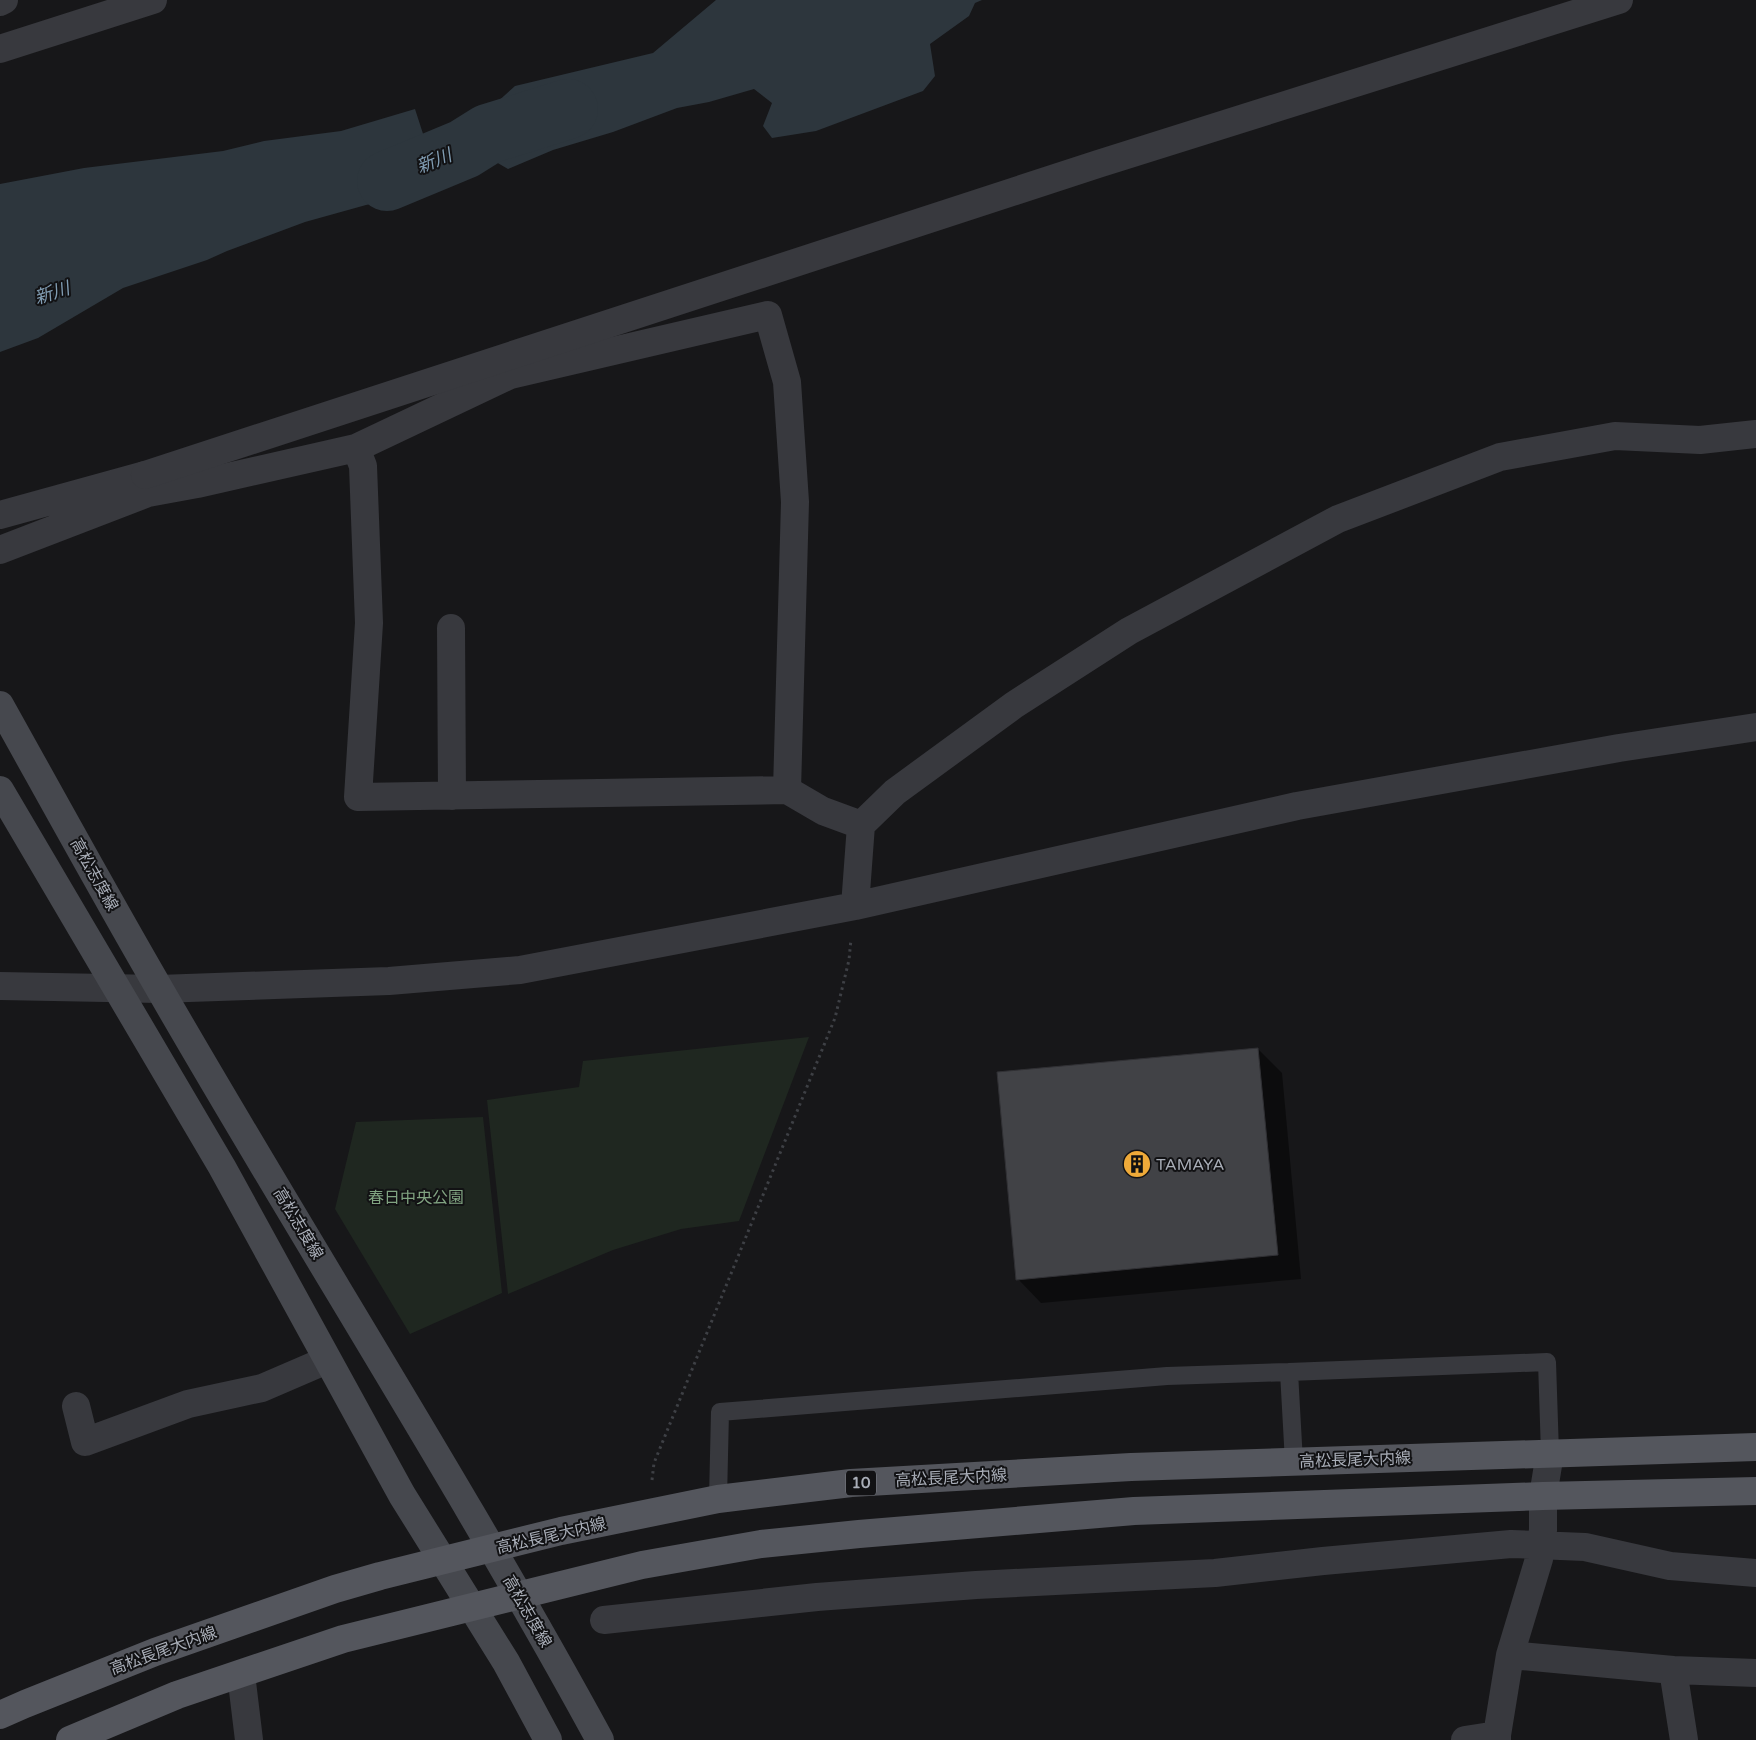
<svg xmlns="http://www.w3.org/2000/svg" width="1756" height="1740" viewBox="0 0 1756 1740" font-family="'Varela Round','Noto Sans JP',sans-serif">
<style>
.green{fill:#1f2720}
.water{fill:#2d363d}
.shadow{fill:#0007}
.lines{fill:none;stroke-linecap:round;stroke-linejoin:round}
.river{stroke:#2d363d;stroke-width:60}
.building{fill:#414246;stroke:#313135}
.path{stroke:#3e4045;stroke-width:3;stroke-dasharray:2.5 4;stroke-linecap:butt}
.service{stroke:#38393e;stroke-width:18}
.minor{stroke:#38393e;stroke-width:28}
.tertiary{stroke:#38393e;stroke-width:28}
.secondary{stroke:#46484e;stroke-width:28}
.primary{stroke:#54565d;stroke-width:28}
.labels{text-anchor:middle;stroke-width:4;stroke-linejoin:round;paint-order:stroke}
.shield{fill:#121214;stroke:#7c7f87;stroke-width:1}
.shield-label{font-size:15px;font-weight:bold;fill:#a9aeb8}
.street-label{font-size:16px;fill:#a9aeb8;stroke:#121214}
.poi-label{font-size:16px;fill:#a9aeb8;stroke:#121214;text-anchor:start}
.park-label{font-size:16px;fill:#80a381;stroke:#121214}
.water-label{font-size:18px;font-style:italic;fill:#819db3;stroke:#121214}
</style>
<rect width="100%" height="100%" fill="#171719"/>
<path class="green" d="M 809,1037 L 739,1221 L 681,1229 L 613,1250 L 508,1294 L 487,1100 L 579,1087 L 583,1061 Z
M 483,1117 L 502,1293 L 410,1334 L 335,1209 L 356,1122 Z"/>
<path class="water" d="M 716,0 L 982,0 L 975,3 L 969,16 L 930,44 L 935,76 L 923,91 L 816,131 L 772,138 L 763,126 L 772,103 L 754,89 L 709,102 L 677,108 L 613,132 L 553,150 L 508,169 L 496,162 L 484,114 L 515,86 L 653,53 Z
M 415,109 L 426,143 L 460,135 L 467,161 L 435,170 L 440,189 L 366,205 L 305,222 L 227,251 L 207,260 L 123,288 L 38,338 L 0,352 L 0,184 L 84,168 L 223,151 L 264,141 L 341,131 Z"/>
<path class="shadow" d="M 1258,1049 L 1282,1073 L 1301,1279 L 1041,1303 L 1018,1279 Z"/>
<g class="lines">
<path class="river" d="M 387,181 L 464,149 L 488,134 L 568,109"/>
</g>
<path class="building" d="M 1258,1048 L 1278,1255 L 1016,1280 L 997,1072 Z"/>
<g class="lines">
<path class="path" d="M 652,1480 L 654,1463 L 835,1018 L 849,960 L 851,939"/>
<path class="service" d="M 1289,1372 L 1547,1362 L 1550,1453
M 718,1499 L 720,1412 L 1167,1376 L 1289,1372 L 1294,1462"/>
<path class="minor" d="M 0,2 L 4,0
M 0,49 L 153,0
M 356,448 L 363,466 L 369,623 L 358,797 L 787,790
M 148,493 L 197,484 L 356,448 L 510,375 L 768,315 L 787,382 L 795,502 L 787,790 L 823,811 L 861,825 L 855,906
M 0,515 L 145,475 L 148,493 L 0,550
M 451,628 L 452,796
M 861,825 L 895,792 L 1014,705 L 1129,631 L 1338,519 L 1500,457 L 1615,436 L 1700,440 L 1756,434
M 0,986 L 159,989 L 389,981 L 520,970 L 855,906 L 1297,806 L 1619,748 L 1756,727
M 76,1406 L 85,1442 L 188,1404 L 262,1388 L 327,1360
M 604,1620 L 817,1597 L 976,1585 L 1215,1573 L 1323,1561 L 1511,1544 L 1585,1547 L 1670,1566 L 1756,1573
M 1510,1655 L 1673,1670 L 1684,1740
M 1673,1670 L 1756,1673
M 241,1674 L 249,1740
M 1497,1735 L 1510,1655 L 1539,1559 L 1543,1530 L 1543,1496 L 1550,1453
M 1465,1740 L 1497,1735 L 1497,1740"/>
<path class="tertiary" d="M 145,475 L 1098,164 L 1619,0"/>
<path class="secondary" d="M 0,705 C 53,800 105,895 159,988 C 304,1240 461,1485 600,1740
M 0,790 L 222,1167 L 402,1495 L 506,1662 L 548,1740"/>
<path class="primary" d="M 0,1715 L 25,1704 L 155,1652 L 335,1589 L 380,1576 L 561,1531 L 718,1499 L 851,1483 L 1131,1467 L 1756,1447
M 70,1740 L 177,1695 L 343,1639 L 642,1565 L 761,1544 L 859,1534 L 1134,1511 L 1543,1496 L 1756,1491"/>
</g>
<defs>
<symbol id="building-disc" viewBox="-11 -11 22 22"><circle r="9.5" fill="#efaa39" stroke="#121214"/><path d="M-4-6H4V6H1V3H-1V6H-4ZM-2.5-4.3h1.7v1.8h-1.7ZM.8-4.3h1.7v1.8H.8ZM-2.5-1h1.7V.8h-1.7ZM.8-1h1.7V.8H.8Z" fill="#111"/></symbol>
</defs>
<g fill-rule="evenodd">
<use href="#building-disc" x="1121" y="1148" width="32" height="32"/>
</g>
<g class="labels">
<rect class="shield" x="846" y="1470.5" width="30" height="25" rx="4"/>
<g class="shield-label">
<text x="861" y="1488">10</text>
</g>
<g class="street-label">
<text transform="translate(95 874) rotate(61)" y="6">高松志度線</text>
<text transform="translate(299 1223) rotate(59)" y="6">高松志度線</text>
<text transform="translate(1355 1459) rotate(-2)" y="6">高松長尾大内線</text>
<text transform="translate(951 1477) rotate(-3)" y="6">高松長尾大内線</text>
<text transform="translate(551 1535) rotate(-13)" y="6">高松長尾大内線</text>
<text transform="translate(528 1611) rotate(60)" y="6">高松志度線</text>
<text transform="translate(163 1650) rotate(-20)" y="6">高松長尾大内線</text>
</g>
<g class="poi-label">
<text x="1156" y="1170">TAMAYA</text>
</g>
<g class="park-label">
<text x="416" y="1203">春日中央公園</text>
</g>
<g class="water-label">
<text transform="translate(434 161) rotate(-22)" y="6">新川</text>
<text transform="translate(52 293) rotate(-18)" y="6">新川</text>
</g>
</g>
</svg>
